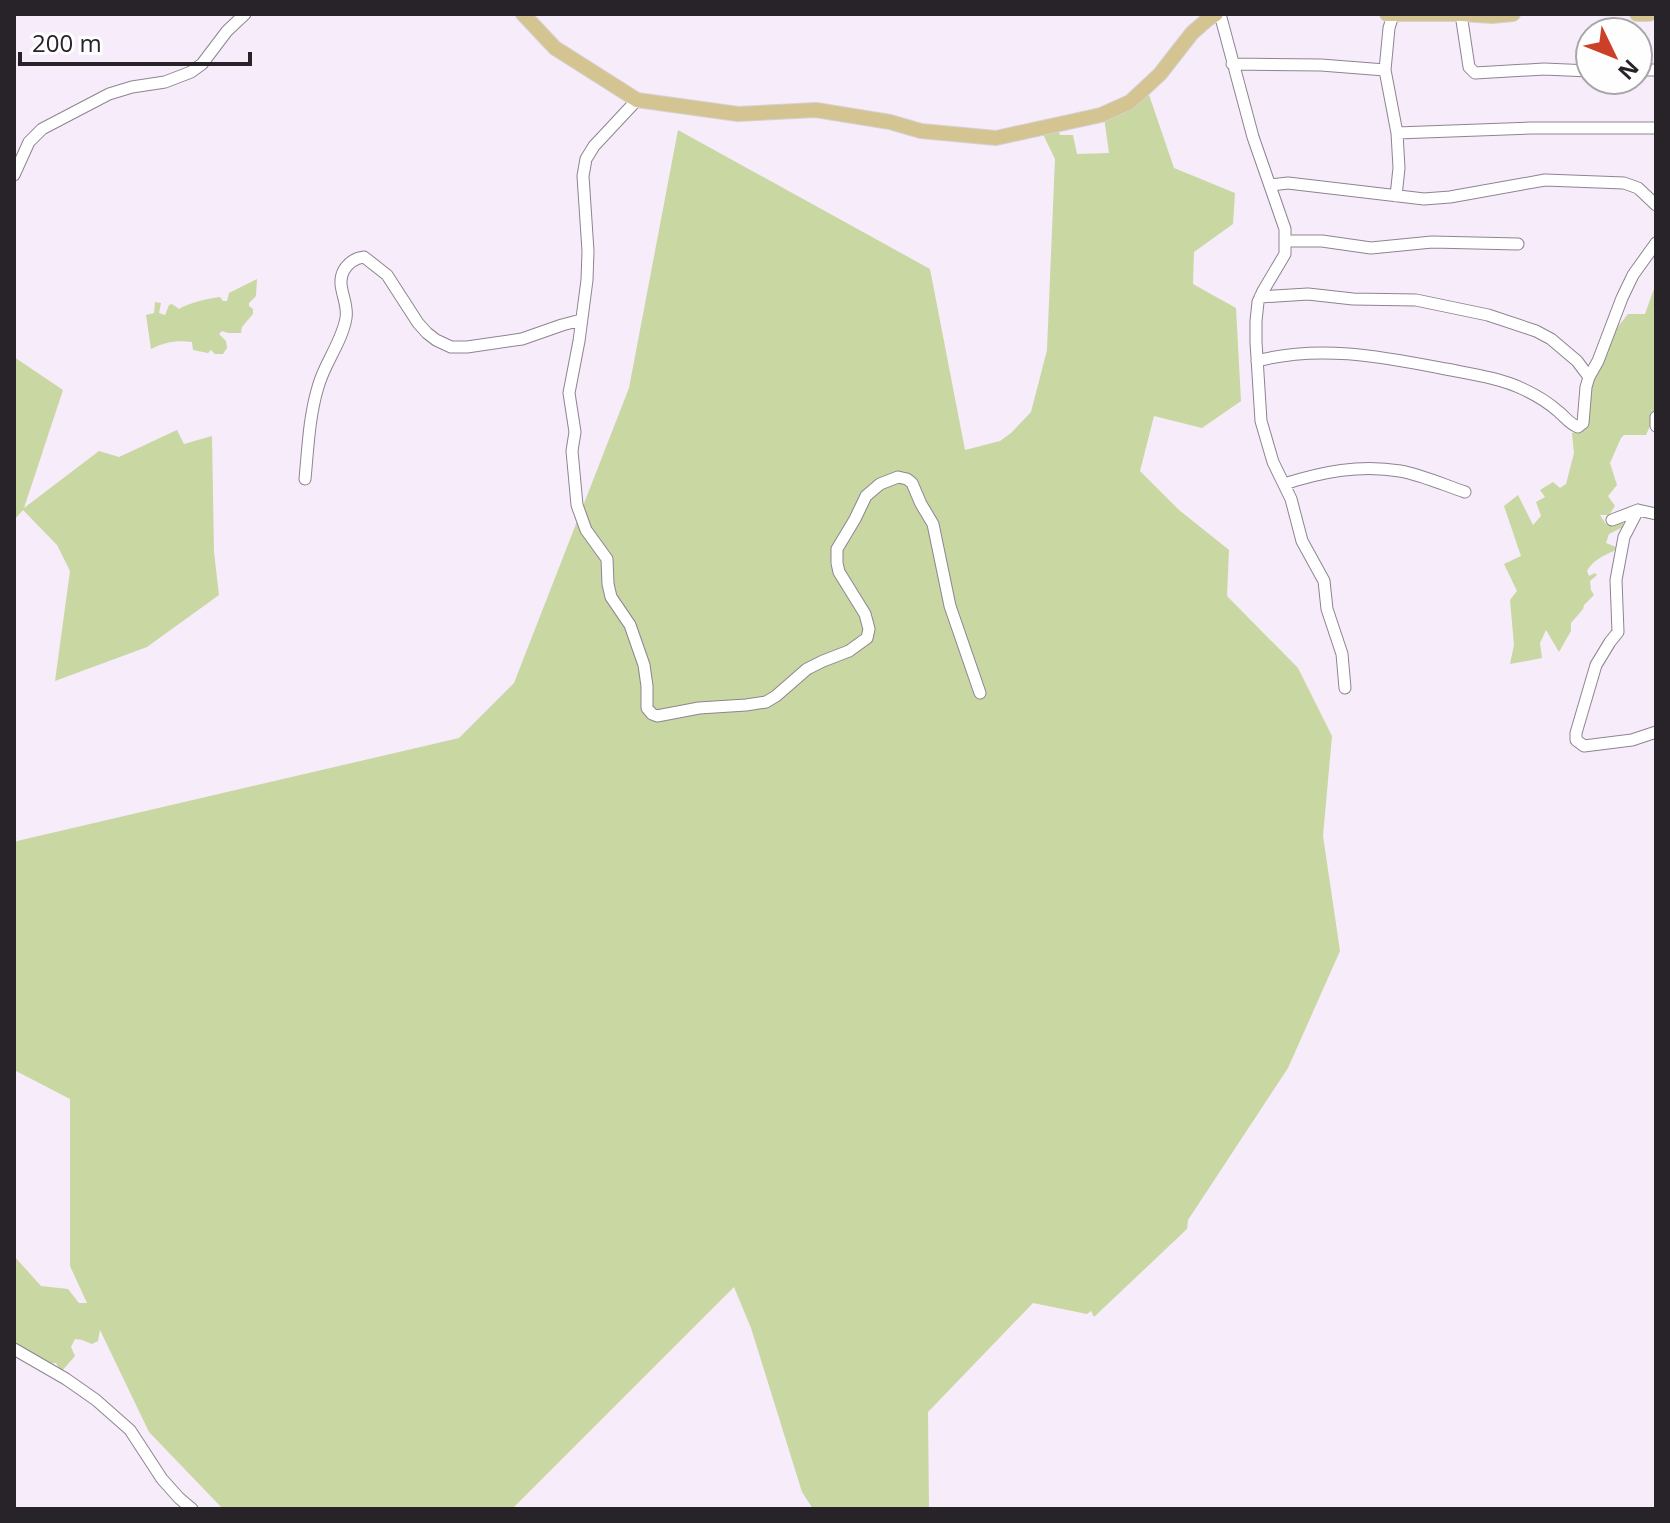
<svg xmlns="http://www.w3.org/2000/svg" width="1670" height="1523" viewBox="0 0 1670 1523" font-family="'Open Sans',sans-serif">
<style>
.green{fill:#c9d7a2}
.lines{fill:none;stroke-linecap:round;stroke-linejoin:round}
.minor-casing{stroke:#8e8491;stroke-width:13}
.major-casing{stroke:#d4d3d4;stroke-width:16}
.minor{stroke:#fff;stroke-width:11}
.major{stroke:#d3c492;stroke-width:14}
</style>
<rect width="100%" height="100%" fill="#f7ecfa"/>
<path class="green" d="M 1148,92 L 1174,168 L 1235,193 L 1233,224 L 1194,252 L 1193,284 L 1236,308 L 1241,401 L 1202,428 L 1154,416 L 1140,471 L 1179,510 L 1229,550 L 1227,596 L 1298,668 L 1332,736 L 1323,836 L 1340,951 L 1288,1068 L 1188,1220 L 1187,1229 L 1094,1317 L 1091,1311 L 1087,1314 L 1033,1303 L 928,1412 L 929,1509 L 813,1509 L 802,1492 L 751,1328 L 734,1287 L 512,1509 L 223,1509 L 149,1432 L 100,1330 L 98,1341 L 92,1344 L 82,1340 L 75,1339 L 71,1347 L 75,1356 L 62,1371 L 59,1369 L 56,1363 L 47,1364 L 14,1347 L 14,1256 L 41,1286 L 68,1289 L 79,1303 L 87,1303 L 70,1266 L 70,1099 L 14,1070 L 14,843 L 17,841 L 459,738 L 514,683 L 629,388 L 678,130 L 930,269 L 965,450 L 1000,441 L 1011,433 L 1031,412 L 1047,350 L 1055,159 L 1038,124 L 1055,121 L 1060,135 L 1073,135 L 1077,154 L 1109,153 L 1103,110 Z
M 257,279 L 256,296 L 249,303 L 249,306 L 253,309 L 253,314 L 242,327 L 241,333 L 228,333 L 222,331 L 219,334 L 226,341 L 227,348 L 223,354 L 215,354 L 211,350 L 208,353 L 193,350 L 192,342 C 176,340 165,342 151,349 L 146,315 L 154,313 L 155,302 L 161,303 L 159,313 L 165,315 L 169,305 L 172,304 L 179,309 C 191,302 206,299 220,297 L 223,301 L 227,301 L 229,293 Z
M 1656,283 L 1656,412 L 1646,435 L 1624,435 L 1621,438 L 1610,463 L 1617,485 L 1608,496 L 1615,506 L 1609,515 L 1600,515 L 1606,524 L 1623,517 L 1623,527 L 1609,534 L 1606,543 L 1616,547 L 1614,551 C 1604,555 1592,561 1587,571 L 1589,576 L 1595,573 L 1597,575 L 1590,581 L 1591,590 L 1594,595 L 1584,605 L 1583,609 L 1571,623 L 1571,631 L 1559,652 L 1546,630 L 1540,643 L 1542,658 L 1510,664 L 1514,645 L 1510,600 L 1517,591 L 1504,564 L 1521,556 L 1504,506 L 1518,495 L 1533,525 L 1541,516 L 1536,502 L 1545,497 L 1540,490 L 1553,482 L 1560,488 L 1566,484 L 1574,453 L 1572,433 L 1584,429 L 1590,389 L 1613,333 L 1628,314 L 1645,314 Z
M 14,357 L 63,390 L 24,508 L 99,451 L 119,457 L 177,430 L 184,444 L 212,436 L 214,552 L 219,595 L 147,647 L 55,681 L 70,571 L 57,545 L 23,510 L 14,520 Z"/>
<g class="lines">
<defs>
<path id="minor" d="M 1220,14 L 1253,137 L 1285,229 L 1285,254 L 1263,291 L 1258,302 L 1256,321 L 1256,342 L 1261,421 L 1273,462 L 1291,499 L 1302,541 L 1324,581 L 1327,609 L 1342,654 L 1345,688
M 1461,14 L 1469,67 L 1475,73 L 1544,69 L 1590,71
M 1393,15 L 1389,28 L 1385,70 L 1397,133 L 1399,168 L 1396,196
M 1232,64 L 1321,65 L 1385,70
M 1638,70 L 1656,70
M 637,100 L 594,146 L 586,159 L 583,176 L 588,251 L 587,280 L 579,341 L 569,393 L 575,432 L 572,451 L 577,505 L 586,530 L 607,559 L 608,584 L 611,597 L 630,625 L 644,665 L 647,686 L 647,708 L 652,714 L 657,716 L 699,708 L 746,705 L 766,702 L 776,696 L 807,669 L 823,661 L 849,651 L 867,638 L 869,629 L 865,614 L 839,572 L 837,563 L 837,549 L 855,519 L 866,496 L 880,484 L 898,477 L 907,479 L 912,483 L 921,504 L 933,524 L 950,606 L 980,693
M 1397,133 L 1531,128 L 1656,128
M 14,175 L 29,142 L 42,129 L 109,94 L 132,87 L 165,82 L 191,72 L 202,64 L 227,31 L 245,14
M 1271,185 L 1288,183 L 1424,199 L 1450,197 L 1545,180 L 1624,183 L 1638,188 L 1656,205
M 1286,241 L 1322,241 L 1371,248 L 1432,242 L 1518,244
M 1260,297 L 1308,294 L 1353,299 L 1416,300 L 1488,315 L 1536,331 L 1551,339 L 1577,361 L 1589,377
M 1257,361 C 1320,344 1383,357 1446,369 C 1471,374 1500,378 1523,389 C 1536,395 1549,403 1559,412 C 1566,418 1570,424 1578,427 L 1583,423 L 1586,387 L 1589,377 L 1598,361 L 1622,298 L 1633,275 L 1656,243
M 1656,417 L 1656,426
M 305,479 C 308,448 309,417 318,387 C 324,364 342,342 346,318 C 349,301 335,286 344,270 C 349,262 355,258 364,257 L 387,275 L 418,323 L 427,333 L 436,340 L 451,347 L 467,347 L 522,339 L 562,325 L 581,320
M 1284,484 C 1322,472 1360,464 1400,471 C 1422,475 1444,485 1465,492
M 1638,510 L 1624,537 L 1616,580 L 1618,632 L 1610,642 L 1596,665 L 1576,733 L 1576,740 L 1584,746 L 1632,740 L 1656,732
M 1612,520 L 1638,510 L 1656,514
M 14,1349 L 66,1379 L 96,1400 L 130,1430 L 162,1479 L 179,1498 L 192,1509"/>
<path id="major" d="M 523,14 L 555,48 L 637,100 L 738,114 L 816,110 L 890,122 L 921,131 L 996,138 L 1101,115 L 1130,102 L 1160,74 L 1192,33 L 1208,19 L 1216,14
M 1387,14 L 1461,14 L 1492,16 L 1513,14
M 1637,14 L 1649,14"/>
</defs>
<use href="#minor" class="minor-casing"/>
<use href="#major" class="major-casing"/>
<use href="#minor" class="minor"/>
<use href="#major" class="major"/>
</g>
<rect width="1670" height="1523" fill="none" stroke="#272329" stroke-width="32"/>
<g transform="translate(1614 56) rotate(133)"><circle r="38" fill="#fefefe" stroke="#a8a6a9" stroke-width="2"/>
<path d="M0-6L14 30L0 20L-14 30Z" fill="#cb4026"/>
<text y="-12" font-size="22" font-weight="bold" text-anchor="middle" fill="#272329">N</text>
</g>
<path d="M20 52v12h230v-12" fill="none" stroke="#272329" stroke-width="4"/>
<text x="32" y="52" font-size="24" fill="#272329" stroke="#fefefe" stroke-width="6" paint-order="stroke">200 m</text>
</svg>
